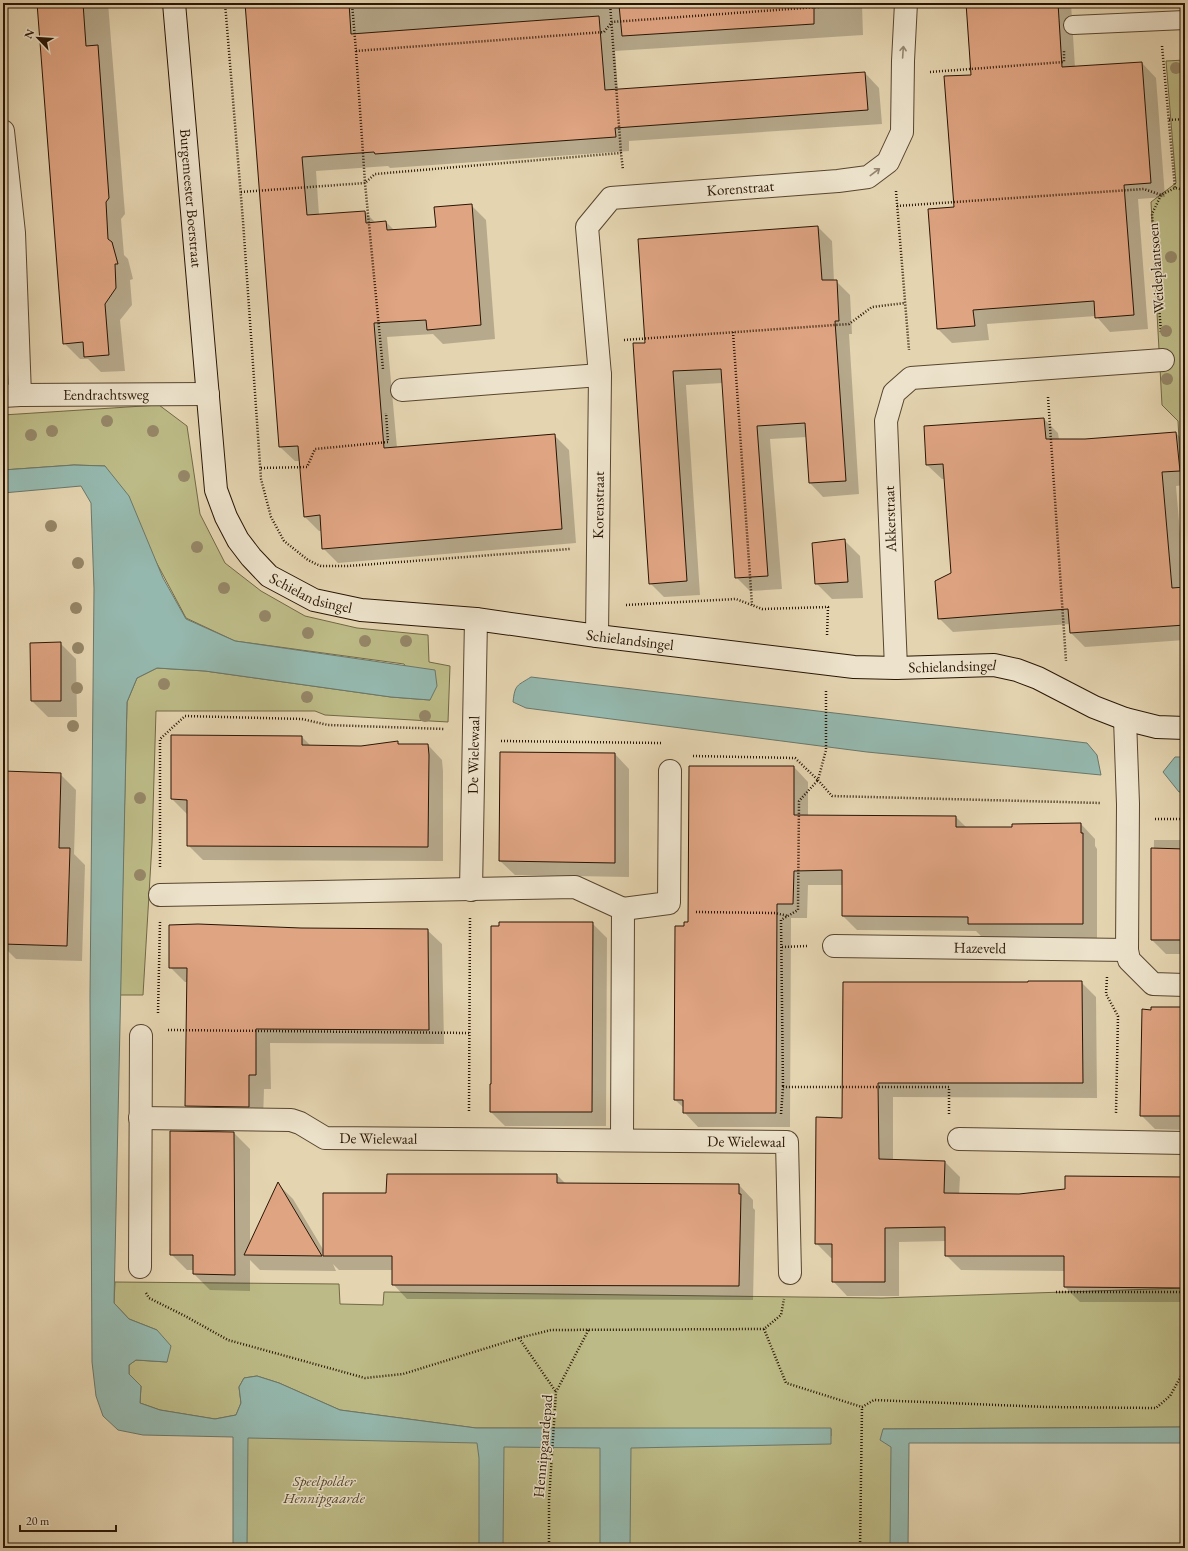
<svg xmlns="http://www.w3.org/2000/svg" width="1188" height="1551" viewBox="0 0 1188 1551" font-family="'EB Garamond',serif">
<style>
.green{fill:#bcba86;stroke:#726845}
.water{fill:#95b8ae;stroke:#6a776a}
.shadow{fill:#0003}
.building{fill:#dfa482;stroke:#291504}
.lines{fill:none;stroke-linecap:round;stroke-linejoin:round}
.lane-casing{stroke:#58452f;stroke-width:20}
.street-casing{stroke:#58452f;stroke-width:24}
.secondary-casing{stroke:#291504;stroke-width:24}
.path{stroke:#291504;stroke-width:2.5;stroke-dasharray:1 2;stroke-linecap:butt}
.lane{stroke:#ede3cc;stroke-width:18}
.street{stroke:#ede3cc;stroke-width:22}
.secondary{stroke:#ede3cc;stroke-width:22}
.tree{fill:#958667}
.oneway{stroke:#958672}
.labels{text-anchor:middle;stroke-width:3;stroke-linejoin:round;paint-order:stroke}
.street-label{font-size:15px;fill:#291504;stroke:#ede3cc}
.park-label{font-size:15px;font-style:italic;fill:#55472b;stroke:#ede3cc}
</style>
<rect width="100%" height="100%" fill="#e4d4b0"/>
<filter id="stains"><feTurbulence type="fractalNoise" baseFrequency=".005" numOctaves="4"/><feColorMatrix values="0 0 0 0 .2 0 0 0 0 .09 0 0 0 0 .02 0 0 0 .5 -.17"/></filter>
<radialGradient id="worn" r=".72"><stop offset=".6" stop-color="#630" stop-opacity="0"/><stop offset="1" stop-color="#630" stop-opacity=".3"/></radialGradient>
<path class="green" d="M 1185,60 L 1185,478 L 1181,478 L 1178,421 L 1162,405 L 1151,202 L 1176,183 L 1166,61 Z
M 159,405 L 187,426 L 200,514 L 225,563 L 261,591 L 305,616 L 357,628 L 428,635 L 429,662 L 450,666 L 448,722 L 325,715 L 315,711 L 156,711 L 152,844 L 143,995 L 120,995 L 127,702 L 137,678 L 157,668 L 205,671 L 391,697 L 430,700 L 404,664 L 235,641 L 186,618 L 105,466 L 74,465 L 3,470 L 3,415 Z
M 115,1282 L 339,1284 L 340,1304 L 383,1305 L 384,1292 L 882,1298 L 1185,1288 L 1185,1427 L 883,1429 L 903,1437 L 902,1548 L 238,1548 L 238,1430 L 831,1436 L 831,1429 L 476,1428 L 340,1410 L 279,1383 L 257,1376 L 244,1378 L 239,1387 L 241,1403 L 236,1415 L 215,1419 L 160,1410 L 140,1403 L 141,1386 L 129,1374 L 129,1365 L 136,1360 L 167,1362 L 157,1330 L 129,1319 L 114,1303 Z"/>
<path class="water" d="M 74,465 L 105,466 L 129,496 L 163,578 L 186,619 L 235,641 L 435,670 L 437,686 L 430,700 L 391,697 L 205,671 L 157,668 L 137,678 L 127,702 L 114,1303 L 129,1319 L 157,1330 L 171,1346 L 167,1362 L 136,1360 L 129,1365 L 129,1374 L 141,1386 L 140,1403 L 160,1410 L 215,1419 L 236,1415 L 241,1403 L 239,1387 L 244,1378 L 257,1376 L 279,1383 L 340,1410 L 476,1428 L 831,1428 L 831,1444 L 631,1448 L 630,1548 L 600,1548 L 600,1448 L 504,1447 L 503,1548 L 479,1548 L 479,1458 L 477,1443 L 248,1438 L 247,1548 L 233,1548 L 233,1437 L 143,1435 L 118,1430 L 103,1416 L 96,1396 L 92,1362 L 90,996 L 94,589 L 91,503 L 81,486 L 3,493 L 3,470 Z
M 531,677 L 1087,743 L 1097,755 L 1101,775 L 867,752 L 526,708 L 513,702 C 515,684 517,686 531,677 Z
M 1175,757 L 1185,757 L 1185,792 L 1179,792 L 1163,772 Z
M 1185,1427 L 1185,1443 L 909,1443 L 908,1548 L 890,1548 L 891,1447 L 880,1440 L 883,1429 Z"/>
<path class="shadow" d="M 38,3 L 108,3 L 125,214 L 121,219 L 124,255 L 128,259 L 133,279 L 130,280 L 132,305 L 120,320 L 125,371 L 101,372 L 88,359 L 80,359 L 64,343 Z
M 246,3 L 618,3 L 618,6 L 663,3 L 860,3 L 862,5 L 863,35 L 615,51 L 618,90 L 865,73 L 879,88 L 882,124 L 629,141 L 629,151 L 390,168 L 388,166 L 316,171 L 319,215 L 365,212 L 376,223 L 386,222 L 394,230 L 437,228 L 471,205 L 486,220 L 495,339 L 443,344 L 433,334 L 387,337 L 397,448 L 554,435 L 569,450 L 576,543 L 338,563 L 323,548 L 322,531 L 319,531 L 305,517 L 301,461 L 295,461 L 280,447 Z
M 967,3 L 1071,3 L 1075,68 L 1142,63 L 1156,78 L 1165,197 L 1138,199 L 1148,329 L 1110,332 L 1096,316 L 987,324 L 989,340 L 952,343 L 938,329 L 972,75 Z
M 818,227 L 832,241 L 834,281 L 836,281 L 850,295 L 852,334 L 849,334 L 859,494 L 823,497 L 810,483 L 807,437 L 770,439 L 782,589 L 750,591 L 736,577 L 723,383 L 686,385 L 700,595 L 664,597 L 650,583 L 646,344 Z
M 1044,419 L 1058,433 L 1059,440 L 1085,440 L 1176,433 L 1185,442 L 1185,485 L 1176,486 L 1182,557 L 1185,557 L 1185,640 L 1085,647 L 1071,633 L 1070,624 L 953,632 L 939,618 L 952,574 L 945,479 L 942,479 L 927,465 Z
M 844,540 L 860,556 L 863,598 L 832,599 L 816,583 Z
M 60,643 L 76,659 L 77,717 L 48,717 L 32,701 L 31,644 Z
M 302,737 L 311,746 L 361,747 L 397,742 L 401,745 L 428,745 L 442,760 L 443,771 L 443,861 L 203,860 L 188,845 L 188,814 L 187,814 L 172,799 Z
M 615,754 L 629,769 L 629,877 L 515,875 L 500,861 Z
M 794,767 L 808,782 L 808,816 L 956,817 L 967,828 L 1013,828 L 1081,824 L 1095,839 L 1095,846 L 1097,849 L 1097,938 L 983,938 L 976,931 L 857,930 L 843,916 L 843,885 L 808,885 L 807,918 L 791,918 L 790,1127 L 698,1127 L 684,1112 L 684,1108 L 675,1100 L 685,927 L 689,923 Z
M 3,772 L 60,774 L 76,790 L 74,854 L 85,865 L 82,961 L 16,959 L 3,946 Z
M 1154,840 L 1185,840 L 1185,954 L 1166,954 L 1152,940 Z
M 592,923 L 607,938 L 606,1126 L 505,1126 L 491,1112 Z
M 301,929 L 427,930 L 442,944 L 444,1044 L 270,1043 L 271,1089 L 264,1089 L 263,1121 L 201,1121 L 186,1106 L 187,982 L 185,982 L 170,967 Z
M 1081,982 L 1096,997 L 1097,1098 L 893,1097 L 893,1160 L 945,1162 L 960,1177 L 959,1195 L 1019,1195 L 1185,1178 L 1185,1302 L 1080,1302 L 1065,1287 L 1065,1271 L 961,1270 L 946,1255 L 946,1241 L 899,1242 L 899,1296 L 847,1296 L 833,1281 L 833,1258 L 831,1258 L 816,1243 L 843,1119 L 844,983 Z
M 1185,1008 L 1185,1130 L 1155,1129 L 1141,1115 Z
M 234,1133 L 250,1149 L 250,1244 L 278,1184 L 293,1199 L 324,1251 L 387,1194 L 388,1175 L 557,1175 L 566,1184 L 739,1185 L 753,1200 L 753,1208 L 755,1210 L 753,1300 L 407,1299 L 393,1284 L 393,1270 L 339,1270 L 333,1264 L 336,1271 L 260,1270 L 250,1260 L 250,1291 L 210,1290 L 194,1274 L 194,1270 L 187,1270 L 171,1254 Z"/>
<path class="building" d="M 37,3 L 83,3 L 86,46 L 98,45 L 109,198 L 106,202 L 108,239 L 112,242 L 118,264 L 115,264 L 116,288 L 105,304 L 109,355 L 84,357 L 83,342 L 63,344 Z
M 245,3 L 349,3 L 351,34 L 599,16 L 605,90 L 865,72 L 868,110 L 615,128 L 616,137 L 375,154 L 374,152 L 302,157 L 307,215 L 365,211 L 366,223 L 386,221 L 387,230 L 436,227 L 434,207 L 472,204 L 481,325 L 427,330 L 426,320 L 374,323 L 384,448 L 555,434 L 562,529 L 322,549 L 320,515 L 304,517 L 298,446 L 279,447 Z
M 651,3 L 814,3 L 814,24 L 622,36 L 619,5 Z
M 966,3 L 1058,3 L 1062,67 L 1142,62 L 1151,183 L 1124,185 L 1134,315 L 1095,318 L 1094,301 L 973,310 L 975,326 L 937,329 L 928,209 L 954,207 L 944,76 L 971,75 Z
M 818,226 L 822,280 L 837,280 L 839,321 L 835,321 L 846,481 L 809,483 L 805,423 L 757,426 L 768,576 L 735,578 L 721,369 L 673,371 L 687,581 L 649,584 L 633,343 L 645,343 L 638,239 Z
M 1044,418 L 1046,439 L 1085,439 L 1176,432 L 1180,471 L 1162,472 L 1172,588 L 1185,587 L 1185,625 L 1070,633 L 1068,609 L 938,619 L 935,581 L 951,573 L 943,464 L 926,465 L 924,426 Z
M 845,539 L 848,582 L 815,584 L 812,543 Z
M 61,642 L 61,701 L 31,701 L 30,643 Z
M 171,735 L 302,736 L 302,745 L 361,746 L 398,741 L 398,744 L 428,744 L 429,755 L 428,847 L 187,846 L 187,800 L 171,799 Z
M 500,752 L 615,753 L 615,863 L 499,861 Z
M 689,766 L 794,766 L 794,815 L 956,816 L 956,827 L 1012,827 L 1012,824 L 1081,823 L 1081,833 L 1083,833 L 1083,924 L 968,924 L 968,917 L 842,916 L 842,870 L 794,871 L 793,904 L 777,904 L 776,1113 L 683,1113 L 683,1100 L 674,1100 L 675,926 L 684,926 L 684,922 L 688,922 Z
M 3,771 L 61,773 L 59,848 L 70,848 L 67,946 L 3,944 Z
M 1151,848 L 1185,849 L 1185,940 L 1151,940 Z
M 499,922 L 593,922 L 592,1112 L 490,1112 L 490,1084 L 491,1084 L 491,926 L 499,926 Z
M 198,924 L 301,928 L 428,929 L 429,1030 L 256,1029 L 256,1075 L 249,1075 L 249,1107 L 185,1106 L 187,968 L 169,968 L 169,925 Z
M 1028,981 L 1082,981 L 1083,1083 L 878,1083 L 879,1159 L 945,1161 L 944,1193 L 1019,1194 L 1065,1189 L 1065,1176 L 1185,1177 L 1185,1288 L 1064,1287 L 1064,1256 L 945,1256 L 945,1227 L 885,1228 L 885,1282 L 832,1282 L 832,1244 L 815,1244 L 816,1117 L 842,1118 L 843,982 L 1028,982 Z
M 1151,1007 L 1185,1007 L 1185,1116 L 1140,1116 L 1142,1009 L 1151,1010 Z
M 170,1131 L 234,1132 L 235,1275 L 193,1274 L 193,1255 L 170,1255 Z
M 387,1174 L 557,1174 L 557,1183 L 739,1184 L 739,1194 L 741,1194 L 739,1286 L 392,1285 L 392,1256 L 323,1256 L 323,1193 L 386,1193 Z
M 278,1182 L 322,1256 L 244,1255 Z"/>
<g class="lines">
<defs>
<path id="lane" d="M 1073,25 L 1185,20"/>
<g id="street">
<path d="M 3,131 L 14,233 L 20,395"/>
<path d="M 402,390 L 600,375"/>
<path id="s1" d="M 3,396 L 20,395 L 208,394"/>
<path id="s2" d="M 597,636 L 600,375 L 587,227 L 611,198 L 838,181 L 868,177 L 888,162 L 902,132 L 903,61 L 906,3"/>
<path d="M 896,668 L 886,421 L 894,393 L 911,378 L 1163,360"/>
<path d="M 1125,719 L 1128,804 L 1127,950 L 1129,960 L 1153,984 L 1185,985"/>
<path id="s3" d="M 471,890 L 476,619"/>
<path d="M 160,895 L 575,887 L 623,909 L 622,1140"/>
<path d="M 623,909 L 669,903 L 670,771"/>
<path id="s4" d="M 834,946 L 1127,950"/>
<path id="s5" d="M 140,1118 L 291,1120 L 300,1123 L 325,1138 L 787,1142 L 790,1273"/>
<path d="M 959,1139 L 1185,1143"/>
<path d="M 140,1267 L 141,1036"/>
</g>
<g id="secondary">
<path id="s6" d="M 174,3 L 216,490 L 226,517 L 238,540 L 251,557 L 269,576 L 314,600 L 361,610 L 476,619 L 597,636 L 854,667 L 896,668 L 994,665 L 1017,670 L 1038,678 L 1094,707 L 1125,719 L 1157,727 L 1185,728"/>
</g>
</defs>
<use href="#lane" class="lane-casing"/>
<use href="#street" class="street-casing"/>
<use href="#secondary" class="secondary-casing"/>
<path class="path" d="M 225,3 L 243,221 L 261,479 L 271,517 L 284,541 L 308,560 L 316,564 L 321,566 L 348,566 L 570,549
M 352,3 L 356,51 L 604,32 L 612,22 L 872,3
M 610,3 L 621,153
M 1162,46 L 1175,188
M 356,51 L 365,183 L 383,369
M 930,72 L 1064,62 L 1064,50
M 1169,120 L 1185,119
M 896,191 L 909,350
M 241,192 L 365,183 L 375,174 L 621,153 L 623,170
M 897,206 L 1144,189 L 1161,195
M 733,332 L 752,605
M 1161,332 L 1152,214 L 1161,195 L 1175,188 L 1185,190
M 624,340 L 849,324 L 872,307 L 905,303
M 1048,397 L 1066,661
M 261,468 L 307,467 L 315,449 L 388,442 L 386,413
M 626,605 L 736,599 L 762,609 L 828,607 L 827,636
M 826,691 L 826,750 L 818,780 L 832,796 L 1101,803
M 501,741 L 662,743
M 693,756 L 795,758 L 818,780 L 799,801 L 798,910 L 781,920 L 783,1087
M 1155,819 L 1185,819
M 160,867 L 160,739 L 185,716 L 302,719 L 328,725 L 445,729
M 696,912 L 775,913 L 788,916
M 782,947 L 807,946
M 1107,977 L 1106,994 L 1118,1016 L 1116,1113
M 158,1013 L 160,922
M 168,1030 L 469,1033
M 469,1111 L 470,916
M 781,1114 L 783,1087 L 949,1087 L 949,1114
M 1056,1292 L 1185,1292
M 146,1293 L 149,1298 L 185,1316 L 228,1340 L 365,1378 L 403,1374 L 519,1338 L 551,1330 L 764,1329 L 781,1315 L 784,1299
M 764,1329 L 786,1383 L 862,1407 L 874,1400 L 1047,1407 L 1156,1408 L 1170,1396 L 1185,1369
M 519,1338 L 556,1392
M 549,1548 L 549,1500 L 556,1392 L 589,1329
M 860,1548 L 862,1407"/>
<use href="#lane" class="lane"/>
<use href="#street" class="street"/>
<use href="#secondary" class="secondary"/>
</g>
<g class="tree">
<circle cx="1176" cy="68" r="6"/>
<circle cx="1171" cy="257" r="6"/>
<circle cx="1166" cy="331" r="6"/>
<circle cx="1167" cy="379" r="6"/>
<circle cx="107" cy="421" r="6"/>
<circle cx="52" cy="431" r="6"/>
<circle cx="153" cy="431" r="6"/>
<circle cx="31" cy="435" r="6"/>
<circle cx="184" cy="476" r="6"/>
<circle cx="51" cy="526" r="6"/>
<circle cx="197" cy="547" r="6"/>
<circle cx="78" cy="563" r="6"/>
<circle cx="224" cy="588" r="6"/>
<circle cx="76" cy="608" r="6"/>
<circle cx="265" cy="616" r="6"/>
<circle cx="308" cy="633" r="6"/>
<circle cx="365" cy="641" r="6"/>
<circle cx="406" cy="641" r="6"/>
<circle cx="78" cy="648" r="6"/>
<circle cx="164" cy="684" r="6"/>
<circle cx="77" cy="688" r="6"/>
<circle cx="307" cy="697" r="6"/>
<circle cx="425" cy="716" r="6"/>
<circle cx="73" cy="726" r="6"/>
<circle cx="140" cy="798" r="6"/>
<circle cx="140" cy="875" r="6"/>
</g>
<defs><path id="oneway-shaft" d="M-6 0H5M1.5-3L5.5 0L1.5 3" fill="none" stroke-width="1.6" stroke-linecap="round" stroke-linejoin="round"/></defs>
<g class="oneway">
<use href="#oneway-shaft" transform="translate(903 52) rotate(-86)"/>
<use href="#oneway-shaft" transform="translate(875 172) rotate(-37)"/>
</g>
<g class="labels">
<g class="street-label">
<text dy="5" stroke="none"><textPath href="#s2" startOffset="577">Korenstraat</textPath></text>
<text dy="5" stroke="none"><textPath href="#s6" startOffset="196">Burgemeester Boerstraat</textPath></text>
<text transform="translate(1156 268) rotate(-94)" y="5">Weideplantsoen</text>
<text dy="5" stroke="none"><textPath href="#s1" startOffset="103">Eendrachtsweg</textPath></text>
<text dy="5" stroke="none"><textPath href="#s2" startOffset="131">Korenstraat</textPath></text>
<text transform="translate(890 519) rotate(-92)" y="5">Akkerstraat</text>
<text dy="5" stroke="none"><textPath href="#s6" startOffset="637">Schielandsingel</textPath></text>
<text dy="5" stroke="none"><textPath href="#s6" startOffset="961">Schielandsingel</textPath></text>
<text dy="5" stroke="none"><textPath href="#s6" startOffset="1285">Schielandsingel</textPath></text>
<text dy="5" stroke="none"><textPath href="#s3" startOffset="135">De Wielewaal</textPath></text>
<text dy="5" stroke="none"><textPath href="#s4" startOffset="146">Hazeveld</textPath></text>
<text dy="5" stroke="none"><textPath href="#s5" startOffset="243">De Wielewaal</textPath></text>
<text dy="5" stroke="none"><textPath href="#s5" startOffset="611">De Wielewaal</textPath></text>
<text transform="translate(543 1446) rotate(-85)" y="5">Hennipgaardepad</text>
</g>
<g class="park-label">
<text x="324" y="1486">Speelpolder<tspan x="324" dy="17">Hennipgaarde</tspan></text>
</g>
</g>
<rect width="1188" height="1551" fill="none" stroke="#e4d4b0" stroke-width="16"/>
<rect x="4" y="4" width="1180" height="1543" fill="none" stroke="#291504" stroke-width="2"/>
<rect x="8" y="8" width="1172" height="1535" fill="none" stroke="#291504"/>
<g transform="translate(38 38) rotate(295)" stroke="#ede3cc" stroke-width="3" paint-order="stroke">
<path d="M0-3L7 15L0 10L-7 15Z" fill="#291504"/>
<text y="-6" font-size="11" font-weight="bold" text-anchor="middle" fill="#291504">N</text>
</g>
<path d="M20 1525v6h96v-6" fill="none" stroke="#291504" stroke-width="2"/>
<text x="26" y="1525" font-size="12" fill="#291504" stroke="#ede3cc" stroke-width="3" paint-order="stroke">20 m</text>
<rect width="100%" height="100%" filter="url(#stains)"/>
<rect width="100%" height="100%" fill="url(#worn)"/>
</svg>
